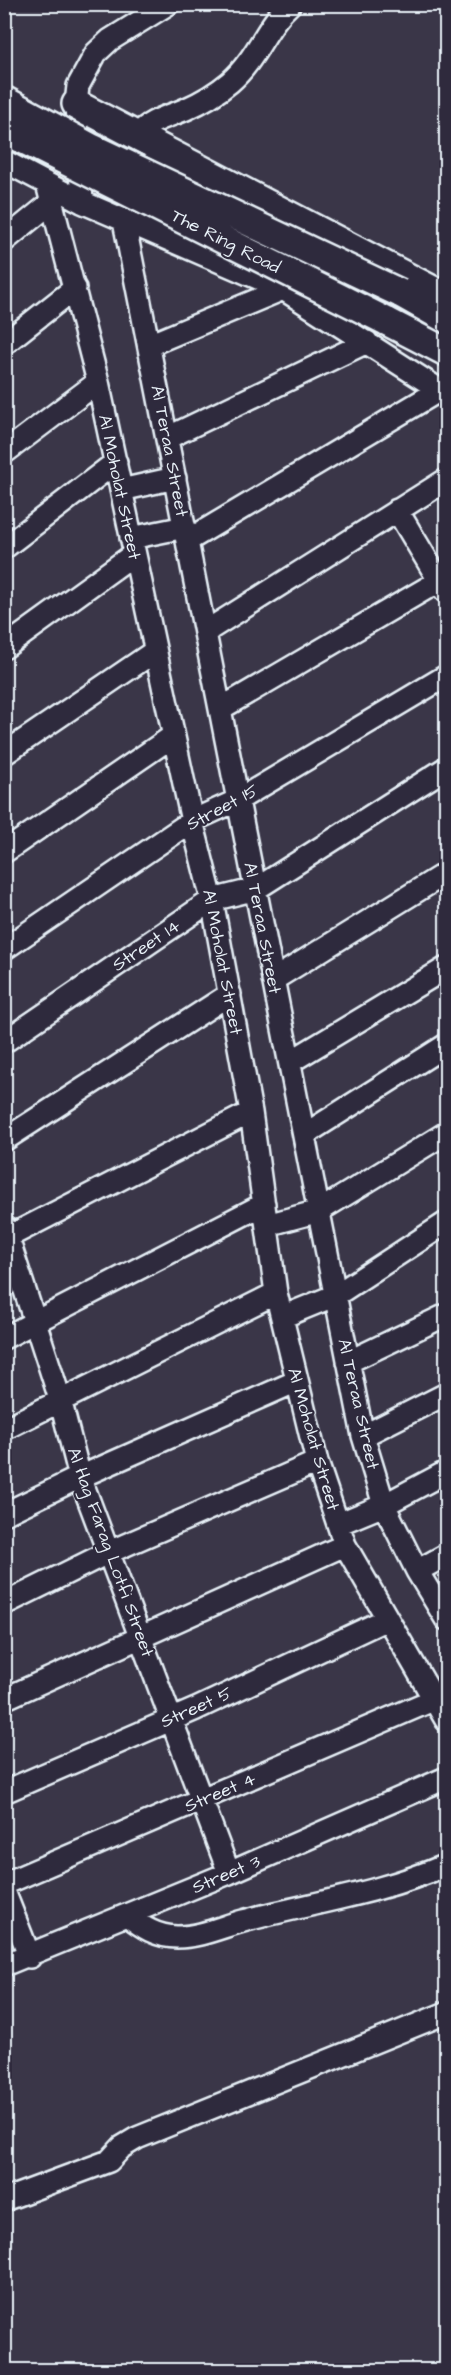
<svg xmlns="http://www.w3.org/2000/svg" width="451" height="2375" viewBox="0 0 451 2375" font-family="'Architects Daughter',sans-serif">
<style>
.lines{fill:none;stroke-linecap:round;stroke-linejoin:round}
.minor-casing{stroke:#e8f1f8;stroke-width:26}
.major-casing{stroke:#e8f1f8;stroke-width:32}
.minor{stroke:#2f2a3d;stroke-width:21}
.major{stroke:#2f2a3d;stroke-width:27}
.major-bridge-casing{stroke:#e8f1f8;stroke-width:32;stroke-linecap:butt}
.major-bridge{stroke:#2f2a3d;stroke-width:27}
.labels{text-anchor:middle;stroke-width:4.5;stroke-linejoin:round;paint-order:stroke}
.street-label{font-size:18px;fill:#e8f1f8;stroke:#2f2a3d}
</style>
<rect width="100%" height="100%" fill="#3a3648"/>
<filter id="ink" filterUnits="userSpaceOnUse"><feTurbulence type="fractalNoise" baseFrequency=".0167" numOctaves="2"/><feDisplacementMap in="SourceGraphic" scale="12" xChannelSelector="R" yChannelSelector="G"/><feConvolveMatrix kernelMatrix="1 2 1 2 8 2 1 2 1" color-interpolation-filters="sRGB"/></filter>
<g filter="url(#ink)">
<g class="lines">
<defs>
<path id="minor" d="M 137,135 C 152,119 168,117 186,109 C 202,102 217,93 230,82 C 257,59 266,25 290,4
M 4,161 L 82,202 L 283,289 L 446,394
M 47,184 L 98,382 L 192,821 L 212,900 L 251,1112 L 276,1293 L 317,1462 L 345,1545 L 446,1720
M 82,202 L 76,104 L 78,86 L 96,53 L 110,40 L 168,4
M 124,221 L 363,1436 L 384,1505 L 417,1571 L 446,1619
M 4,241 L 53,201
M 4,344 L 75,288
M 149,345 L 283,289
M 167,438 L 367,342
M 4,453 L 98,382
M 121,490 L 175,478
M 397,510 L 446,592
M 131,538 L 185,527
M 187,541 L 440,390
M 4,548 L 116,462
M 205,632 L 446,480
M 4,648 L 134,554
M 220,709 L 446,577
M 4,754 L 155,651
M 4,852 L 173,736
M 4,949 L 192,821 L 238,800 L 446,676
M 273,980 L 446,873
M 4,1042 L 212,900 L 256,889 L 446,768
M 290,1062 L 446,968
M 304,1135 L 446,1045
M 4,1140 L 230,994
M 267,1225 L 319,1211 L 446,1133
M 4,1226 L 60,1399 L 80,1477 L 229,1873
M 4,1239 L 251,1112
M 282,1317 L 336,1295 L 446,1223
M 4,1338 L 264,1204
M 348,1362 L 446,1315
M 4,1429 L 276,1293
M 363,1436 L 446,1394
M 4,1514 L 80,1477 L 297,1381
M 338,1524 L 384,1505 L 446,1472
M 417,1571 L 446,1555
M 4,1604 L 107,1553 L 317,1462
M 4,1699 L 345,1545
M 4,1792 L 196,1709 L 387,1619
M 4,1884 L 435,1699
M 4,1891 L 30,1957
M 127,1915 C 142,1927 157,1937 177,1937 C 200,1937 221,1927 243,1921 C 311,1903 382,1893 446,1865
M 4,1965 L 229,1873 L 446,1778
M 4,2200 L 109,2161 L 122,2147 L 137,2138 L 446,2013"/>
<path id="major" d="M 76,104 L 446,297
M 400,293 L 446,319
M 386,321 L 446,352"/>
</defs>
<use href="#minor" class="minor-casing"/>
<use href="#major" class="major-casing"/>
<use href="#minor" class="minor"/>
<use href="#major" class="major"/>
<defs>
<path id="major-bridge" d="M 4,100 L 92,148 L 400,293
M 4,130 L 386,321"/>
</defs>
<use href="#major-bridge" class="major-bridge-casing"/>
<use href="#major-bridge" class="major-bridge"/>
</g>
</g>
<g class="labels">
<g class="street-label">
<text transform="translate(226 241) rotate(27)" y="6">The Ring Road</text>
<text transform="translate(170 451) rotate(79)" y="6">Al Teraa Street</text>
<text transform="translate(120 487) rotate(78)" y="6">Al Moholat Street</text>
<text transform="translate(222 807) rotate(-28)" y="6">Street 15</text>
<text transform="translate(263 928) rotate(79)" y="6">Al Teraa Street</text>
<text transform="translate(146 945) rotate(-34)" y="6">Street 14</text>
<text transform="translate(223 962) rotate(79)" y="6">Al Moholat Street</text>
<text transform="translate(359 1404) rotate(77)" y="6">Al Teraa Street</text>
<text transform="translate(314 1439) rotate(74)" y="6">Al Moholat Street</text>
<text transform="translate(111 1552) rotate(70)" y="6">Al Hag Farag Lotfi Street</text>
<text transform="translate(196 1707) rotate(-24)" y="6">Street 5</text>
<text transform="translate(220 1792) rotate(-23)" y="6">Street 4</text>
<text transform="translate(226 1874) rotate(-23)" y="6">Street 3</text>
</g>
</g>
<rect width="451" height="2375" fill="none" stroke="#2f2a3d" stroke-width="24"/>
<rect x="12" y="12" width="427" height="2351" fill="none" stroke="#e8f1f8" stroke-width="2" filter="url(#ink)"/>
</svg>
